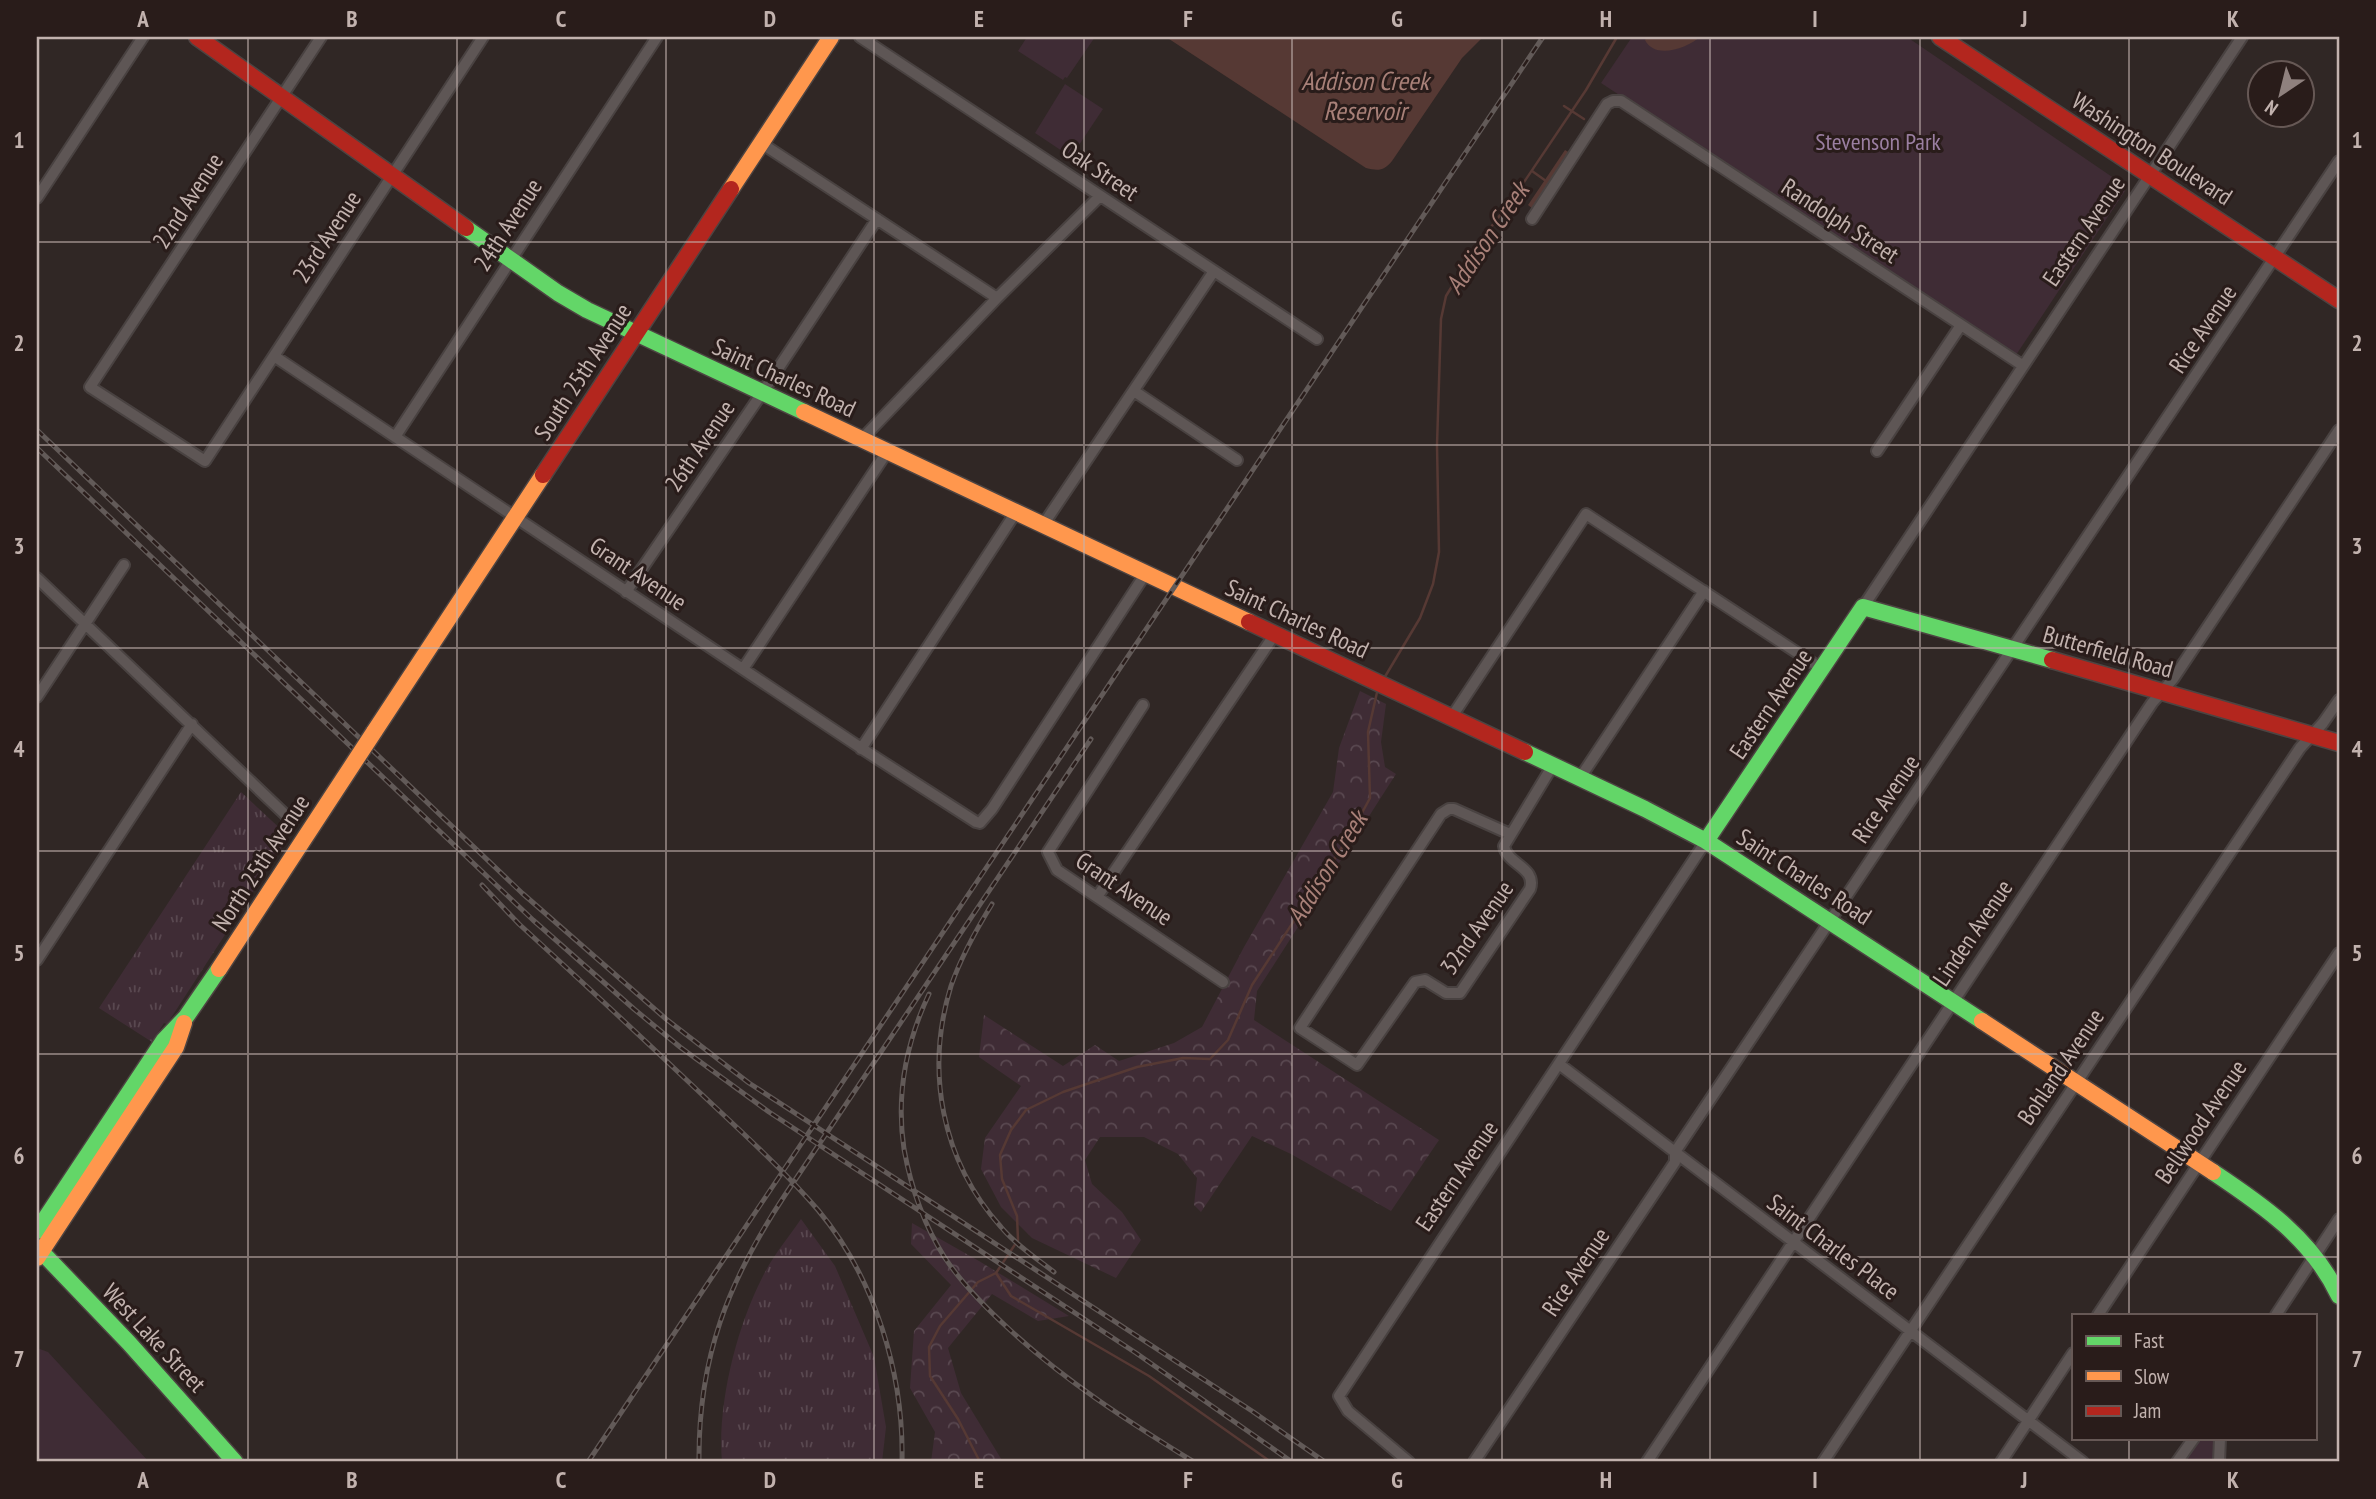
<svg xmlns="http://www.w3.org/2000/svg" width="2376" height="1499" viewBox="0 0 2376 1499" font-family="'PT Sans Narrow',sans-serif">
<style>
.grass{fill:url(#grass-tufts)}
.forest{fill:url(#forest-crowns)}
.park{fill:#3f2c35}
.water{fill:#563934}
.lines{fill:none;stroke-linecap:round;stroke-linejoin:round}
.stream{stroke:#563934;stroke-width:2.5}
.street-casing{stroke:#494241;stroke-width:14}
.fast-casing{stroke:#4d4442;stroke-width:19}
.slow-casing{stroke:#4d4442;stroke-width:19}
.jam-casing{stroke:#4d4442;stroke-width:19}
.street{stroke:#5e5655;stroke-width:10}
.fast{stroke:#63d668;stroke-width:16}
.slow{stroke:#ff974d;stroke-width:16}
.jam{stroke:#b3261e;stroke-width:16}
.rail-casing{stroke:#625a58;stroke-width:5}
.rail{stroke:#291c1a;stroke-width:2.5;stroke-dasharray:8;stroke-linecap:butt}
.slow-bridge-casing{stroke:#4d4442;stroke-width:19;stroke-linecap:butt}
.slow-bridge{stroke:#ff974d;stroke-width:16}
.grid{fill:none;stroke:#c2b2ae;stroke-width:2;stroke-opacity:0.55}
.labels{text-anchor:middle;stroke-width:6;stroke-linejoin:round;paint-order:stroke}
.park-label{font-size:24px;fill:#9a7fa1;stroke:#291c1a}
.street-label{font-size:24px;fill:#c2b2ae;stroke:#291c1a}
.water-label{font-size:26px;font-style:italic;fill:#a88078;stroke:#291c1a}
.neatline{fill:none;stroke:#c2b2ae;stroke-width:2.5}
.grid-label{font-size:23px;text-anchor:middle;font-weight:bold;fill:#c2b2ae}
</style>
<defs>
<pattern id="grass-tufts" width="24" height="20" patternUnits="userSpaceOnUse" patternTransform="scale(1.75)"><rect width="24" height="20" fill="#3f2c35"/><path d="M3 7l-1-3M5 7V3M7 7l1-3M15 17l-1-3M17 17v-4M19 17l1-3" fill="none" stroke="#594850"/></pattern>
<pattern id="forest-crowns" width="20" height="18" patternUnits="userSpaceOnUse" patternTransform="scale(1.75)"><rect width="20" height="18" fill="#3f2c35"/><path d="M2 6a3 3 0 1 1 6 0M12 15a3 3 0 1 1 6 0" fill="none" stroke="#594850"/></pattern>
</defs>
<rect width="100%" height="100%" fill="#302725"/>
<path class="grass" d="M 241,792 L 286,834 L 282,847 L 167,1024 L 164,1023 L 152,1042 L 99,1008 Z
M 801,1219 L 835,1266 L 874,1357 L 886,1427 L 882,1462 L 722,1462 C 717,1406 736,1329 762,1278 C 772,1257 788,1238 801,1219 Z"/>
<path class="forest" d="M 1360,691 L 1386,704 L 1381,742 L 1385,767 L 1396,774 L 1257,991 L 1254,1020 L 1439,1140 L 1391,1211 L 1291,1154 L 1252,1136 L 1201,1212 L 1194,1205 L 1197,1178 L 1178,1154 L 1144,1137 L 1100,1137 L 1085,1160 L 1092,1184 L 1122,1212 L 1141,1240 L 1116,1278 L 1032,1238 L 1001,1207 L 981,1169 L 985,1138 L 1021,1086 L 979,1057 L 984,1015 L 1063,1066 L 1095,1045 L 1119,1061 L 1174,1043 L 1202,1027 L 1244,947 L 1333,792 L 1339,748 Z
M 912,1223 L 979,1261 L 1069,1316 L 1038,1321 L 992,1294 L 948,1348 L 961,1393 L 1003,1462 L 931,1462 L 935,1432 L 910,1388 L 914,1331 L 951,1285 L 911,1244 Z"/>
<path class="park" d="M 1027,37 L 1095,37 L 1067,78 L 1065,77 L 1063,80 L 1018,51 Z
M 1632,37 L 1907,37 L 2124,185 L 2125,191 L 2016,355 L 1601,83 Z
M 1065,84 L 1103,109 L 1071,157 L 1035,133 Z
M 37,1348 L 48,1352 L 149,1462 L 37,1462 Z
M 2196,1438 L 2218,1438 L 2217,1462 L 2179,1462 Z"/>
<path class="water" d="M 1166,37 L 1483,37 L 1462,58 L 1392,161 C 1384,171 1378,171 1366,168 Z
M 1647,37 L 1700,37 C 1687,48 1655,60 1645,40 Z
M 1565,150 L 1570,153 L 1533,209 L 1528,205 Z"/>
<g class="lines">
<path class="stream" d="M 1564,106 L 1584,119
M 1532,171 L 1546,181
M 1383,680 L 1420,618 L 1433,584 L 1439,552 L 1437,445 L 1441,319 L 1446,296 L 1476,247 L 1516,194 L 1586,90 L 1617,37
M 996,1273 L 1011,1296 L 1149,1376 L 1271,1462
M 980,1462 L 958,1419 L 930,1376 L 929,1347 L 940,1326 L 978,1282 L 996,1273 L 1018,1240 L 1017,1216 L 1002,1179 L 1000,1155 L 1011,1130 L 1026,1110 L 1063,1092 L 1137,1067 L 1183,1058 L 1210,1059 L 1228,1040 L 1252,985 L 1350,835 L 1370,798 L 1368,732 L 1378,688"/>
<defs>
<path id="street" d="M 321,37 L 90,387 L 205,461 L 483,37
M 860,37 L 1317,339
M 761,143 L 997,298
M 37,198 L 143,37
M 1532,219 L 1607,104 L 1613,101 L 1621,101 L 2022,365
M 274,356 L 864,750 L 976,822 L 980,823 L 992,809 L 1146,573
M 1134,391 L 1237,460
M 395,437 L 657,37
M 861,440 L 997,298 L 1100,196
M 1877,451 L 1961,325
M 1043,525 L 1214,271
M 37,578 L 292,821
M 626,592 L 762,393 L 877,219
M 1863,607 L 2242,37
M 743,669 L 887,452
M 37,697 L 124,565
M 1143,705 L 1048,852 L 1057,870 L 1223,982
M 1451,718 L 1586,514 L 1822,669
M 861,749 L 1016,512
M 1580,778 L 1704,591
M 1510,834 L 1454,809 L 1449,809 L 1441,814 L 1300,1028 L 1357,1065 L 1415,982 L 1425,980 L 1446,993 L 1460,993 L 1530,889 C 1537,867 1507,865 1504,846 L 1553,765
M 1097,897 L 1275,634
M 37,960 L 192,724
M 1559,1064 L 2083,1462
M 2098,1315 L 2339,953
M 2276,1315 L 2339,1219
M 1409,1462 L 1348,1411 L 1339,1396 L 1706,841
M 1474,1462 L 1671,1168 L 1675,1162 L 1675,1152 L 2339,161
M 1647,1462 L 2152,703 L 2173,679 L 2339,430
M 1823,1462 L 2300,748 L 2323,723 L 2339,700
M 2001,1462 L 2073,1353
M 2177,1462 L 2194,1438
M 2219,1462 L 2220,1438"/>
<path id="fast" d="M 466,228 L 558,293 L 587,310 L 804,412
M 1525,752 L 1645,809 L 1706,841 L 1982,1021
M 1706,841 L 1863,607 L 2052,660
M 2213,1172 C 2264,1206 2312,1239 2339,1296
M 37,1231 L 164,1040 L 186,1017 L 219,969
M 37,1247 L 129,1343 L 235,1462"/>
<path id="slow" d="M 731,189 L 831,37
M 804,412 L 1249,622
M 374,732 L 543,475
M 1982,1021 L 2213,1172
M 37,1258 L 176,1047 L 184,1023"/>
<path id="jam" d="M 197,37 L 466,228
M 1940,37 L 2339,300
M 543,475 L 731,189
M 1249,622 L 1525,752
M 2052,660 L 2339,743"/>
</defs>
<use href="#street" class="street-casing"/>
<use href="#fast" class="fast-casing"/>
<use href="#slow" class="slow-casing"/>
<use href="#jam" class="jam-casing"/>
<use href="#street" class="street"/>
<use href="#fast" class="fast"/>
<use href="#slow" class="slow"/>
<use href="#jam" class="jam"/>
<defs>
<path id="rail" d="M 37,430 L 522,893 L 666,1019 L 749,1083 L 1252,1411 L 1325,1462
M 37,448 L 533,920 L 634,1009 L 680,1047 L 769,1112 L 1136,1353 L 1292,1462
M 482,885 L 519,924 C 578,978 636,1032 694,1087 C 736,1127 780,1166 818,1210 C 875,1278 904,1374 902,1462
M 992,904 C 976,930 961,957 951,986 C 925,1070 941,1160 1001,1227 C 1016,1245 1036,1258 1054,1272
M 929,994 C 906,1043 896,1096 904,1149 C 911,1188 924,1225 945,1258 C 963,1285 985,1307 1009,1329 C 1065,1381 1129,1422 1194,1462
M 588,1462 L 1543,37
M 699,1462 C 698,1358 728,1281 785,1195 L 1091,739"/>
</defs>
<use href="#rail" class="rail-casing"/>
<use href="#rail" class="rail"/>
<defs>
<path id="slow-bridge" d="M 219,969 L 374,732"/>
</defs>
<use href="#slow-bridge" class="slow-bridge-casing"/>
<use href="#slow-bridge" class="slow-bridge"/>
</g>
<path class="grid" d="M 248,37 L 248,1462M 457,37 L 457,1462M 666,37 L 666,1462M 874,37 L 874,1462M 1084,37 L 1084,1462M 1292,37 L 1292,1462M 1502,37 L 1502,1462M 1710,37 L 1710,1462M 1920,37 L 1920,1462M 2129,37 L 2129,1315M 37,242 L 2339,242M 37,445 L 2339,445M 37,648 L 2339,648M 37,851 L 2339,851M 37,1054 L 2339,1054M 37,1257 L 2339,1257M 2129,1438 L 2129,1462"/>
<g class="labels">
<g class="park-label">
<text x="1878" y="150">Stevenson Park</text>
</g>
<g class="street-label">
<text transform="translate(2152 149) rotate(33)" y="8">Washington Boulevard</text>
<text transform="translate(1100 171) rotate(34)" y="8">Oak Street</text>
<text transform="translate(188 201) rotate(-57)" y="8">22nd Avenue</text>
<text transform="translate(1840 221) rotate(33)" y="8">Randolph Street</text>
<text transform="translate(508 225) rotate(-57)" y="8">24th Avenue</text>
<text transform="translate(2084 231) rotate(-56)" y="8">Eastern Avenue</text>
<text transform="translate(327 237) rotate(-57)" y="8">23rd Avenue</text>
<text transform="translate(2203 329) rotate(-56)" y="8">Rice Avenue</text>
<text transform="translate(583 372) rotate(-57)" y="8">South 25th Avenue</text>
<text transform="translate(784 378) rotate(25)" y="8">Saint Charles Road</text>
<text transform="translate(700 446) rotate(-56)" y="8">26th Avenue</text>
<text transform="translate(638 574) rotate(34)" y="8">Grant Avenue</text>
<text transform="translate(1297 619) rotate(25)" y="8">Saint Charles Road</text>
<text transform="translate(2108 652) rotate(16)" y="8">Butterfield Road</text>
<text transform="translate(1771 704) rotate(-56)" y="8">Eastern Avenue</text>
<text transform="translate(1886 799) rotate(-56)" y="8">Rice Avenue</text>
<text transform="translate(261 863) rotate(-57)" y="8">North 25th Avenue</text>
<text transform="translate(1804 877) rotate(33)" y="8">Saint Charles Road</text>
<text transform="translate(1124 889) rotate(34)" y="8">Grant Avenue</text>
<text transform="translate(1477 928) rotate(-55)" y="8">32nd Avenue</text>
<text transform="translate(1973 933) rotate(-56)" y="8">Linden Avenue</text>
<text transform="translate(2061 1067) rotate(-56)" y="8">Bohland Avenue</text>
<text transform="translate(2201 1122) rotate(-56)" y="8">Bellwood Avenue</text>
<text transform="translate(1457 1176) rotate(-56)" y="8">Eastern Avenue</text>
<text transform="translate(1833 1247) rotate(37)" y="8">Saint Charles Place</text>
<text transform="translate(1576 1272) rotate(-56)" y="8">Rice Avenue</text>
<text transform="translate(154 1338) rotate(47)" y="8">West Lake Street</text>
</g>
<g class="water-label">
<text x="1365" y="90">Addison Creek<tspan x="1365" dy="30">Reservoir</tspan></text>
<text transform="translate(1487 238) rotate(-56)" y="9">Addison Creek</text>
<text transform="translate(1327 868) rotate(-58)" y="9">Addison Creek</text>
</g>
</g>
<rect width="2376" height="1499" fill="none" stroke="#291c1a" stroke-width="77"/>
<rect x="2072" y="1314" width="245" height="126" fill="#291c1a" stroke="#665855" stroke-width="2"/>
<rect x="2086" y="1336" width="35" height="10" fill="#63d668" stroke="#665855" stroke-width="2"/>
<text x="2134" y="1348" font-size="21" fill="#c2b2ae">Fast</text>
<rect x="2086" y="1371" width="35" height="10" fill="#ff974d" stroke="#665855" stroke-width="2"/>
<text x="2134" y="1384" font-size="21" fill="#c2b2ae">Slow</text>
<rect x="2086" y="1406" width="35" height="10" fill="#b3261e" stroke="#665855" stroke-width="2"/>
<text x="2134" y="1418" font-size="21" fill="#c2b2ae">Jam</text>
<g transform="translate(2281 94) rotate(215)"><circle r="33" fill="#291c1a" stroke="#665855" stroke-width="2"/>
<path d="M0-5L12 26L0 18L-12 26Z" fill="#8f817e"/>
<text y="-10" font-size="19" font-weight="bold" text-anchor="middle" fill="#c2b2ae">N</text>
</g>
<rect x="38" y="38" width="2300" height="1422" class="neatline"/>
<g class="grid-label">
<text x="143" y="27">A</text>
<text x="352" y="27">B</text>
<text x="561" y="27">C</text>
<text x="770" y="27">D</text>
<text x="979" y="27">E</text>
<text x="1188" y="27">F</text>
<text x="1397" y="27">G</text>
<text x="1606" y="27">H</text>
<text x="1815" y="27">I</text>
<text x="2024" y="27">J</text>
<text x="2233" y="27">K</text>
<text x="19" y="148">1</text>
<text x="2357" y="148">1</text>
<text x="19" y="351">2</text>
<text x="2357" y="351">2</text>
<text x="19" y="554">3</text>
<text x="2357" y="554">3</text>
<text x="19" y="757">4</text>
<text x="2357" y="757">4</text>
<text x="19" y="961">5</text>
<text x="2357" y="961">5</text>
<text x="19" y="1164">6</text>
<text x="2357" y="1164">6</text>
<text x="19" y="1367">7</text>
<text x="2357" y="1367">7</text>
<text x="143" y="1488">A</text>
<text x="352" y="1488">B</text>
<text x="561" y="1488">C</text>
<text x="770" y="1488">D</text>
<text x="979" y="1488">E</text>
<text x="1188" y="1488">F</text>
<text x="1397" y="1488">G</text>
<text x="1606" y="1488">H</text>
<text x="1815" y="1488">I</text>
<text x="2024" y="1488">J</text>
<text x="2233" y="1488">K</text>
</g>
</svg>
